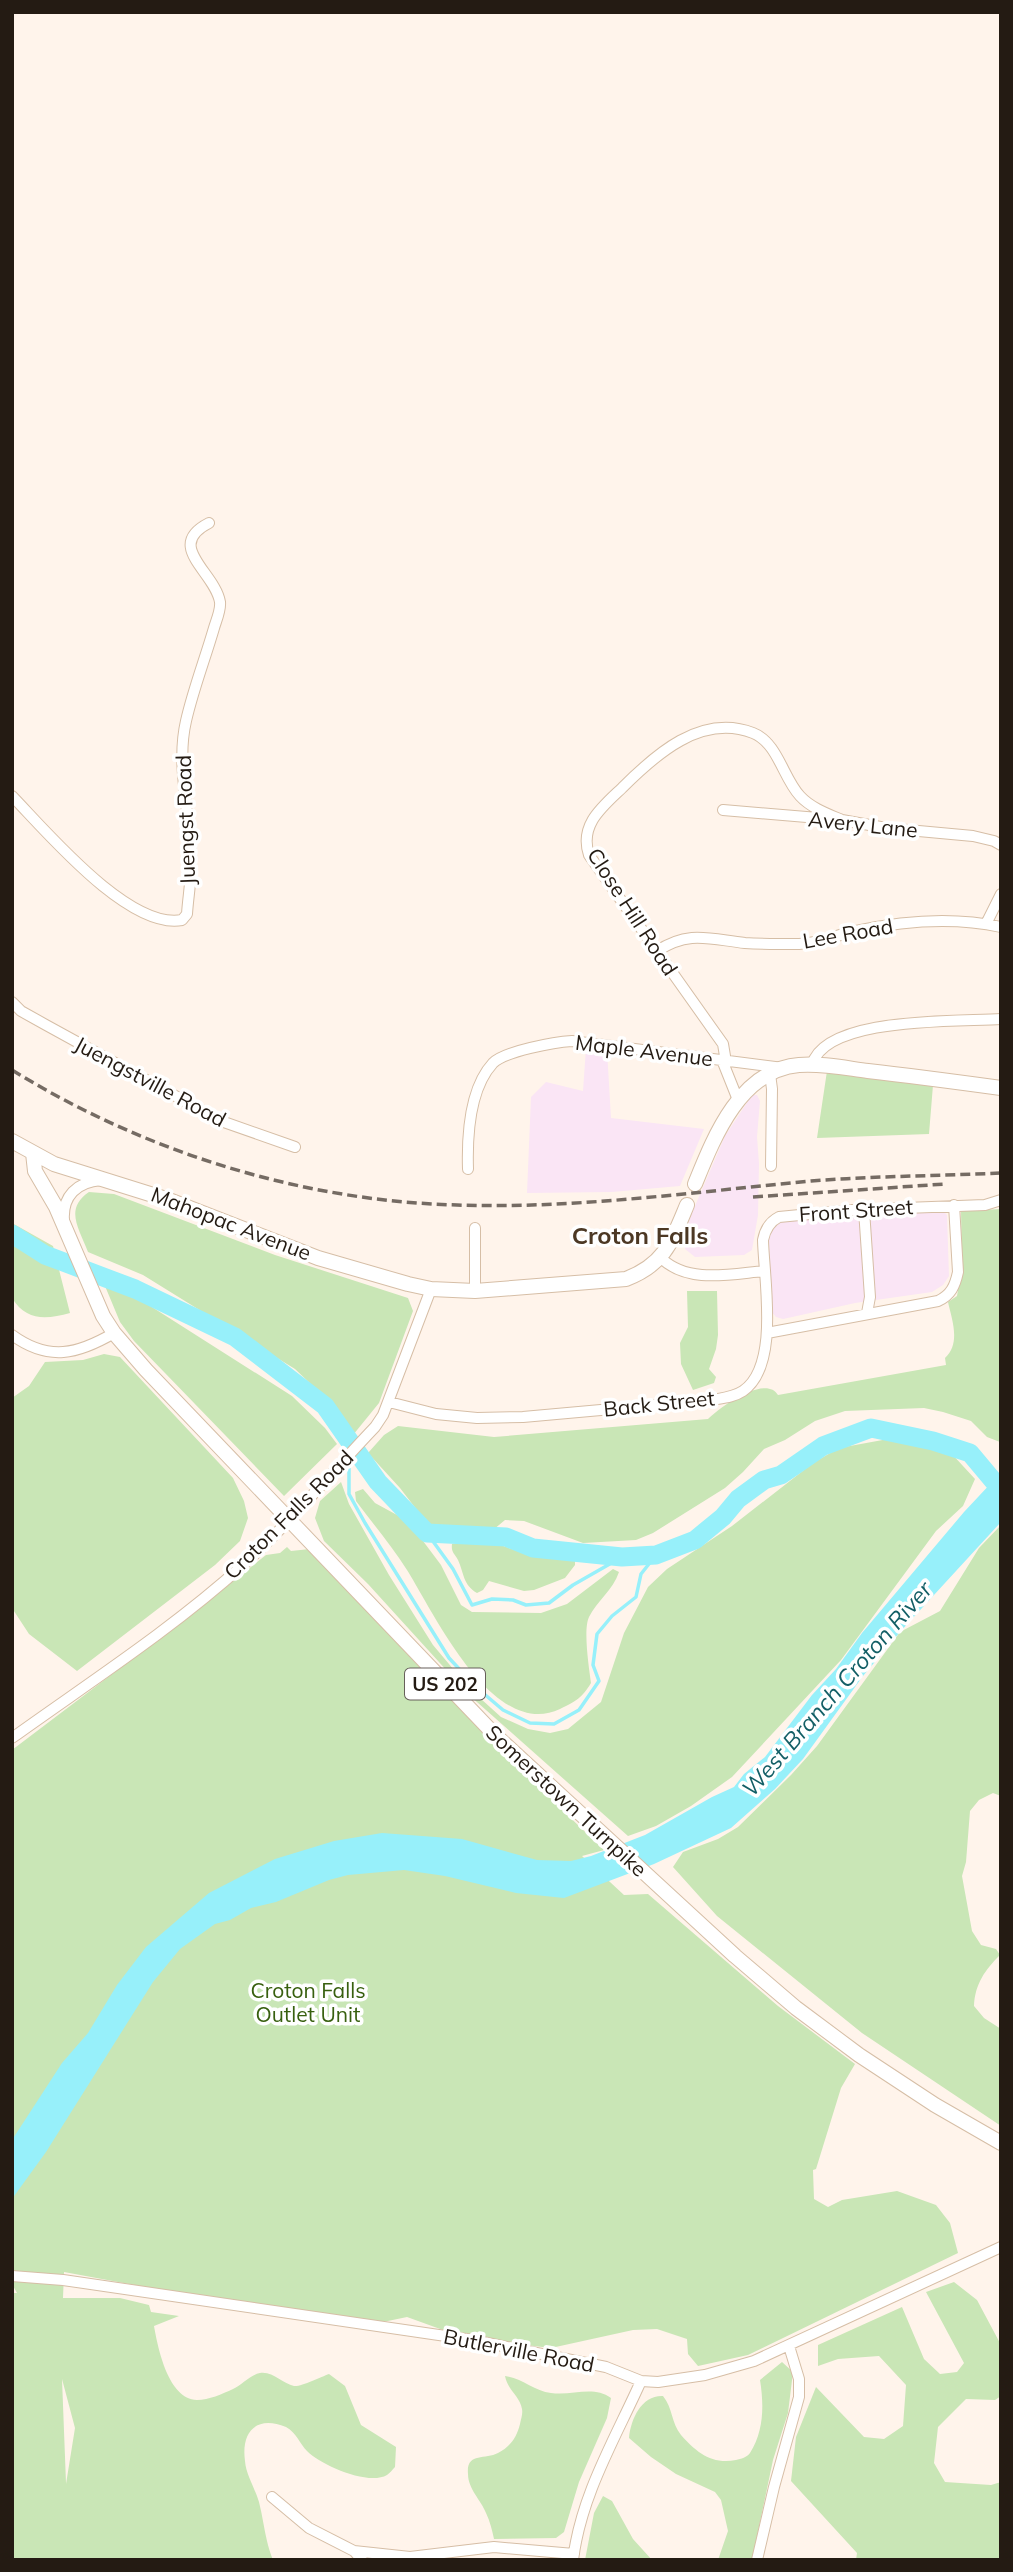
<svg xmlns="http://www.w3.org/2000/svg" width="1013" height="2572" viewBox="0 0 1013 2572" font-family="Mulish,sans-serif">
<style>
.commercial{fill:#fae5f5}
.green{fill:#c9e6b6;fill-rule:evenodd}
.water{fill:#97f0fa}
.lines{fill:none;stroke-linecap:round;stroke-linejoin:round}
.stream{stroke:#97f0fa;stroke-width:3.5}
.river{stroke:#97f0fa;stroke-width:19}
.minor-casing{stroke:#d6bea6;stroke-width:12}
.major-casing{stroke:#d6bea6;stroke-width:16}
.minor{stroke:#fff;stroke-width:10}
.major{stroke:#fff;stroke-width:14}
.rail{stroke:#756b63;stroke-width:3.5;stroke-dasharray:10 5;stroke-linecap:butt}
.labels{text-anchor:middle;stroke-width:7;stroke-linejoin:round;paint-order:stroke}
.shield{fill:#fff;stroke:#665f5a;stroke-width:2}
.shield-label{font-size:19px;font-weight:bold;fill:#241b13}
.street-label{font-size:21px;fill:#241b13;stroke:#fff}
.park-label{font-size:21px;fill:#38600f;stroke:#fff}
.water-label{font-size:23px;font-style:italic;fill:#135f66;stroke:#fff}
.quarter-label{font-size:24px;font-weight:bold;fill:#4c3824;stroke:#fff}
</style>
<rect width="100%" height="100%" fill="#fff4eb"/>
<path class="commercial" d="M 586,1048 L 607,1050 L 611,1118 L 704,1129 L 680,1186 L 612,1192 L 527,1193 L 531,1097 L 546,1082 L 583,1091 Z
M 752,1095 L 757,1095 L 760,1101 L 757,1137 L 759,1164 L 758,1215 L 752,1250 L 744,1255 L 695,1257 L 685,1249 L 684,1235 L 692,1213 L 725,1136 Z
M 940,1208 L 947,1215 L 949,1276 L 943,1285 L 932,1292 L 855,1303 L 783,1319 L 776,1317 L 771,1311 L 766,1234 L 782,1218 L 846,1212 L 852,1217 L 869,1216 L 870,1212 Z"/>
<path class="green" d="M 827,1071 L 933,1085 L 929,1134 L 817,1138 Z
M 89,1192 L 114,1194 L 275,1255 L 408,1298 L 413,1311 L 379,1403 L 353,1435 L 339,1411 L 295,1369 L 143,1275 L 88,1252 C 79,1228 64,1209 89,1192 Z
M 1001,1209 L 1000,1442 L 987,1437 L 971,1421 L 943,1412 L 924,1408 L 845,1411 L 815,1421 L 785,1440 L 764,1449 L 743,1472 L 725,1488 L 653,1533 L 636,1540 L 583,1543 L 524,1521 L 505,1520 L 493,1530 L 430,1527 L 400,1488 L 368,1453 L 384,1435 L 398,1426 L 494,1437 L 708,1419 C 720,1407 766,1374 778,1395 L 946,1365 L 945,1358 C 961,1343 952,1320 948,1302 L 957,1296 L 962,1267 L 961,1211 Z
M 12,1223 L 53,1246 L 70,1313 C 47,1319 27,1322 12,1298 Z
M 100,1274 L 292,1396 L 325,1428 L 337,1444 L 284,1496 L 134,1341 L 120,1322 Z
M 687,1291 L 717,1291 L 718,1335 L 716,1349 L 709,1369 L 716,1377 L 714,1383 L 693,1390 L 681,1364 L 680,1343 L 688,1327 Z
M 104,1354 L 120,1357 L 233,1478 L 244,1501 L 248,1518 L 240,1541 L 215,1565 L 77,1671 L 29,1634 L 12,1608 L 12,1398 L 29,1386 L 45,1362 L 83,1360 Z
M 888,1439 L 925,1444 L 951,1453 L 975,1479 L 963,1506 L 936,1531 L 841,1660 L 732,1777 L 691,1806 L 656,1826 L 628,1836 L 469,1695 L 368,1584 L 324,1541 L 315,1518 L 320,1501 L 341,1482 L 349,1504 L 389,1575 L 433,1645 L 470,1689 L 501,1717 L 528,1729 L 550,1733 L 568,1729 L 601,1702 L 624,1633 L 648,1587 L 667,1569 L 732,1526 L 813,1463 L 839,1448 Z
M 363,1489 L 375,1503 L 408,1521 L 441,1565 L 461,1605 L 472,1612 L 541,1613 L 567,1604 L 613,1569 L 619,1572 C 613,1590 597,1601 589,1617 C 583,1630 589,1668 591,1683 C 582,1698 576,1701 560,1709 C 493,1741 434,1613 407,1570 C 392,1546 373,1524 356,1501 L 355,1492 Z
M 1001,1525 L 1001,1796 L 993,1793 L 979,1800 L 970,1811 L 966,1862 L 962,1876 L 972,1931 L 981,1945 L 996,1949 L 1000,1955 C 985,1970 975,1984 974,2006 L 984,2018 L 1001,2029 L 1001,2126 L 862,2033 L 717,1916 L 673,1867 L 683,1852 L 718,1839 L 738,1827 L 791,1775 L 817,1746 L 900,1632 L 940,1611 L 979,1548 Z
M 470,1541 L 491,1542 L 533,1556 L 548,1555 L 575,1561 L 575,1565 L 565,1578 L 534,1590 L 524,1591 L 489,1581 L 483,1590 L 477,1593 C 463,1585 464,1573 458,1560 C 454,1553 451,1552 452,1544 Z
M 287,1547 L 291,1551 L 310,1549 C 405,1652 502,1753 604,1850 L 582,1856 L 624,1895 L 648,1894 L 778,2006 L 855,2064 L 841,2088 L 816,2169 L 813,2170 L 814,2199 L 828,2207 L 842,2200 L 897,2191 L 936,2205 L 950,2223 L 958,2253 L 748,2355 L 698,2366 L 688,2354 L 687,2339 L 657,2329 L 633,2330 L 551,2348 L 465,2338 L 407,2317 L 383,2322 L 167,2291 L 64,2272 L 63,2298 L 120,2298 L 149,2305 L 151,2312 L 179,2316 L 154,2326 C 158,2348 168,2399 197,2400 C 209,2400 222,2394 233,2389 C 242,2385 250,2375 260,2373 C 273,2371 283,2384 294,2386 C 301,2387 321,2377 329,2374 L 345,2386 L 361,2425 L 396,2447 L 395,2467 C 392,2470 390,2473 387,2475 C 368,2486 321,2465 307,2451 C 300,2444 296,2432 286,2427 C 256,2415 241,2432 245,2461 C 246,2475 255,2488 259,2502 C 264,2521 265,2541 273,2560 L 12,2560 L 12,2293 L 17,2293 L 12,2284 L 12,1750 L 202,1606 L 266,1555 L 280,1553 ZM 62,2379 L 75,2428 L 66,2484 L 66,2483 Z
M 954,2282 L 977,2300 L 1001,2345 L 1001,2396 L 995,2400 L 966,2399 L 938,2427 L 934,2463 L 945,2482 L 991,2485 L 1001,2482 L 1001,2560 L 856,2560 L 857,2553 L 791,2481 L 796,2437 L 816,2387 L 864,2437 L 884,2439 L 903,2426 L 906,2385 L 879,2356 L 838,2359 L 818,2366 L 818,2345 L 902,2307 L 924,2359 L 940,2374 L 957,2372 L 964,2363 L 926,2292 Z
M 782,2362 L 793,2372 L 788,2413 L 773,2460 L 752,2560 L 718,2560 L 728,2531 L 721,2500 L 715,2492 L 676,2474 L 651,2457 L 629,2438 C 631,2418 642,2395 663,2396 C 673,2408 671,2423 681,2435 C 696,2452 712,2465 736,2460 C 741,2459 747,2457 750,2453 C 764,2431 764,2405 760,2380 Z
M 505,2376 C 522,2378 534,2391 551,2393 C 573,2396 593,2385 611,2398 L 607,2418 L 579,2482 L 564,2532 L 556,2538 L 494,2539 C 492,2530 490,2521 486,2513 C 481,2500 468,2489 468,2474 C 466,2452 485,2460 498,2453 C 510,2447 517,2437 520,2424 C 521,2419 523,2414 522,2409 C 520,2396 508,2391 505,2376 Z
M 603,2496 L 612,2501 L 633,2539 L 652,2560 L 585,2560 L 594,2513 Z"/>
<path class="water" d="M 1001,1477 L 1001,1522 L 900,1632 L 863,1676 L 803,1759 L 775,1789 L 731,1828 L 654,1864 L 564,1898 L 516,1893 L 445,1876 L 404,1870 L 348,1875 L 329,1880 L 276,1902 L 251,1908 L 230,1920 L 215,1924 L 180,1949 L 153,1982 L 46,2152 L 12,2199 L 12,2140 L 62,2063 L 88,2033 L 117,1985 L 146,1947 L 209,1893 L 275,1859 L 334,1841 L 382,1833 L 462,1839 L 537,1860 L 571,1861 L 591,1856 L 645,1835 L 712,1797 L 734,1787 L 744,1774 L 765,1757 L 812,1695 L 836,1669 L 862,1633 L 964,1512 L 993,1481 Z"/>
<g class="lines">
<path class="stream" d="M 348,1438 L 349,1449
M 349,1461 L 349,1494 L 365,1523 L 449,1658 L 476,1687 L 503,1710 L 530,1723 L 554,1724 L 579,1710 L 599,1681 L 593,1665 L 597,1634 L 612,1616 L 636,1597 L 641,1574 L 656,1555
M 427,1533 L 453,1569 L 472,1605 L 492,1599 L 513,1600 L 526,1605 L 549,1603 L 573,1585 L 622,1557"/>
<path class="river" d="M 12,1234 L 45,1255 L 135,1289 L 235,1337 L 325,1406 L 378,1482 L 427,1533 L 506,1537 L 533,1548 L 622,1557 L 656,1555 L 695,1540 L 723,1517 L 738,1499 L 764,1480 L 781,1475 L 823,1446 L 871,1428 L 933,1441 L 970,1453 L 1001,1490"/>
<defs>
<path id="minor" d="M 12,796 C 47,832 129,930 182,920 L 187,914 C 188,898 191,882 191,866 C 192,819 175,768 186,721 C 193,690 205,659 214,628 C 216,621 221,610 220,602 C 215,572 164,546 209,523
M 723,810 L 842,820 L 886,828 L 973,836 L 994,841 L 1001,845
M 986,924 L 1001,894
M 657,951 C 689,930 709,939 745,943 C 762,944 781,944 799,944 C 820,943 836,935 856,931 C 902,921 955,917 1001,927
M 12,1002 L 21,1011 L 46,1025 L 221,1121 L 295,1147
M 812,1065 C 825,1016 958,1022 1001,1019
M 770,1074 L 772,1089 L 771,1166
M 738,1100 L 722,1060 L 725,1056 L 723,1044 L 589,855 C 579,825 602,807 622,788 C 655,755 701,713 753,733 C 778,743 783,778 800,796 C 811,808 828,814 842,820
M 468,1169 C 467,1136 469,1089 493,1063 C 505,1051 555,1042 572,1041 L 783,1068
M 864,1210 L 870,1297 L 867,1313
M 64,1221 C 62,1196 77,1182 101,1180
M 661,1258 C 688,1284 730,1274 764,1271
M 475,1291 L 475,1228
M 767,1333 L 938,1301 C 951,1295 955,1286 958,1272 L 954,1205
M 12,1335 C 49,1362 78,1354 114,1333
M 389,1402 L 436,1414 L 477,1418 L 523,1417 L 712,1400 C 723,1398 734,1397 743,1391 C 780,1366 764,1280 763,1240 C 765,1230 769,1222 779,1217 L 852,1210 L 985,1205 L 1001,1200
M 12,1738 C 90,1682 172,1629 243,1565 C 290,1523 331,1473 375,1427 L 383,1415 L 431,1289
M 12,2276 L 63,2280 L 473,2340 L 606,2367 L 641,2381 L 658,2382 L 705,2375 L 754,2361 L 1001,2247
M 272,2497 L 309,2528 L 354,2551 L 362,2560
M 354,2551 L 410,2557
M 408,2560 L 410,2557 L 494,2547 L 574,2554
M 573,2560 C 581,2495 615,2439 641,2381
M 757,2560 L 774,2487 L 799,2397 L 799,2379 L 789,2346"/>
<path id="major" d="M 12,1141 L 54,1164 L 169,1200 L 318,1258 L 408,1284 L 431,1289 L 475,1291 L 626,1279 C 665,1264 672,1241 687,1205
M 33,1153 L 35,1171 L 56,1207 L 103,1316 L 114,1333 L 146,1370 L 495,1735 L 735,1956 L 796,2008 L 859,2055 L 935,2105 L 1001,2143
M 695,1184 C 714,1137 740,1070 799,1065 C 821,1063 845,1068 868,1071 C 912,1076 957,1082 1001,1088"/>
</defs>
<use href="#minor" class="minor-casing"/>
<use href="#major" class="major-casing"/>
<use href="#minor" class="minor"/>
<use href="#major" class="major"/>
<path class="rail" d="M 12,1070 C 145,1152 301,1201 457,1205 C 576,1209 693,1192 811,1181 C 874,1176 937,1176 1001,1173
M 753,1197 L 945,1184"/>
</g>
<g class="labels">
<rect class="shield" x="405" y="1668.5" width="80" height="31" rx="5"/>
<g class="shield-label">
<text x="445" y="1691">US 202</text>
</g>
<g class="street-label">
<text transform="translate(186 820) rotate(-92)" y="7">Juengst Road</text>
<text transform="translate(863 825) rotate(6)" y="7">Avery Lane</text>
<text transform="translate(632 912) rotate(57)" y="7">Close Hill Road</text>
<text transform="translate(848 934) rotate(-10)" y="7">Lee Road</text>
<text transform="translate(644 1051) rotate(7)" y="7">Maple Avenue</text>
<text transform="translate(150 1082) rotate(28)" y="7">Juengstville Road</text>
<text transform="translate(856 1211) rotate(-4)" y="7">Front Street</text>
<text transform="translate(231 1224) rotate(21)" y="7">Mahopac Avenue</text>
<text transform="translate(659 1404) rotate(-6)" y="7">Back Street</text>
<text transform="translate(289 1515) rotate(-45)" y="7">Croton Falls Road</text>
<text transform="translate(566 1801) rotate(43)" y="7">Somerstown Turnpike</text>
<text transform="translate(519 2351) rotate(11)" y="7">Butlerville Road</text>
</g>
<g class="park-label">
<text x="308" y="1998">Croton Falls<tspan x="308" dy="24">Outlet Unit</tspan></text>
</g>
<g class="water-label">
<text transform="translate(837 1689) rotate(-49)" y="8">West Branch Croton River</text>
</g>
<g class="quarter-label">
<text x="640" y="1244">Croton Falls</text>
</g>
</g>
<rect width="1013" height="2572" fill="none" stroke="#241b13" stroke-width="28"/>
</svg>
